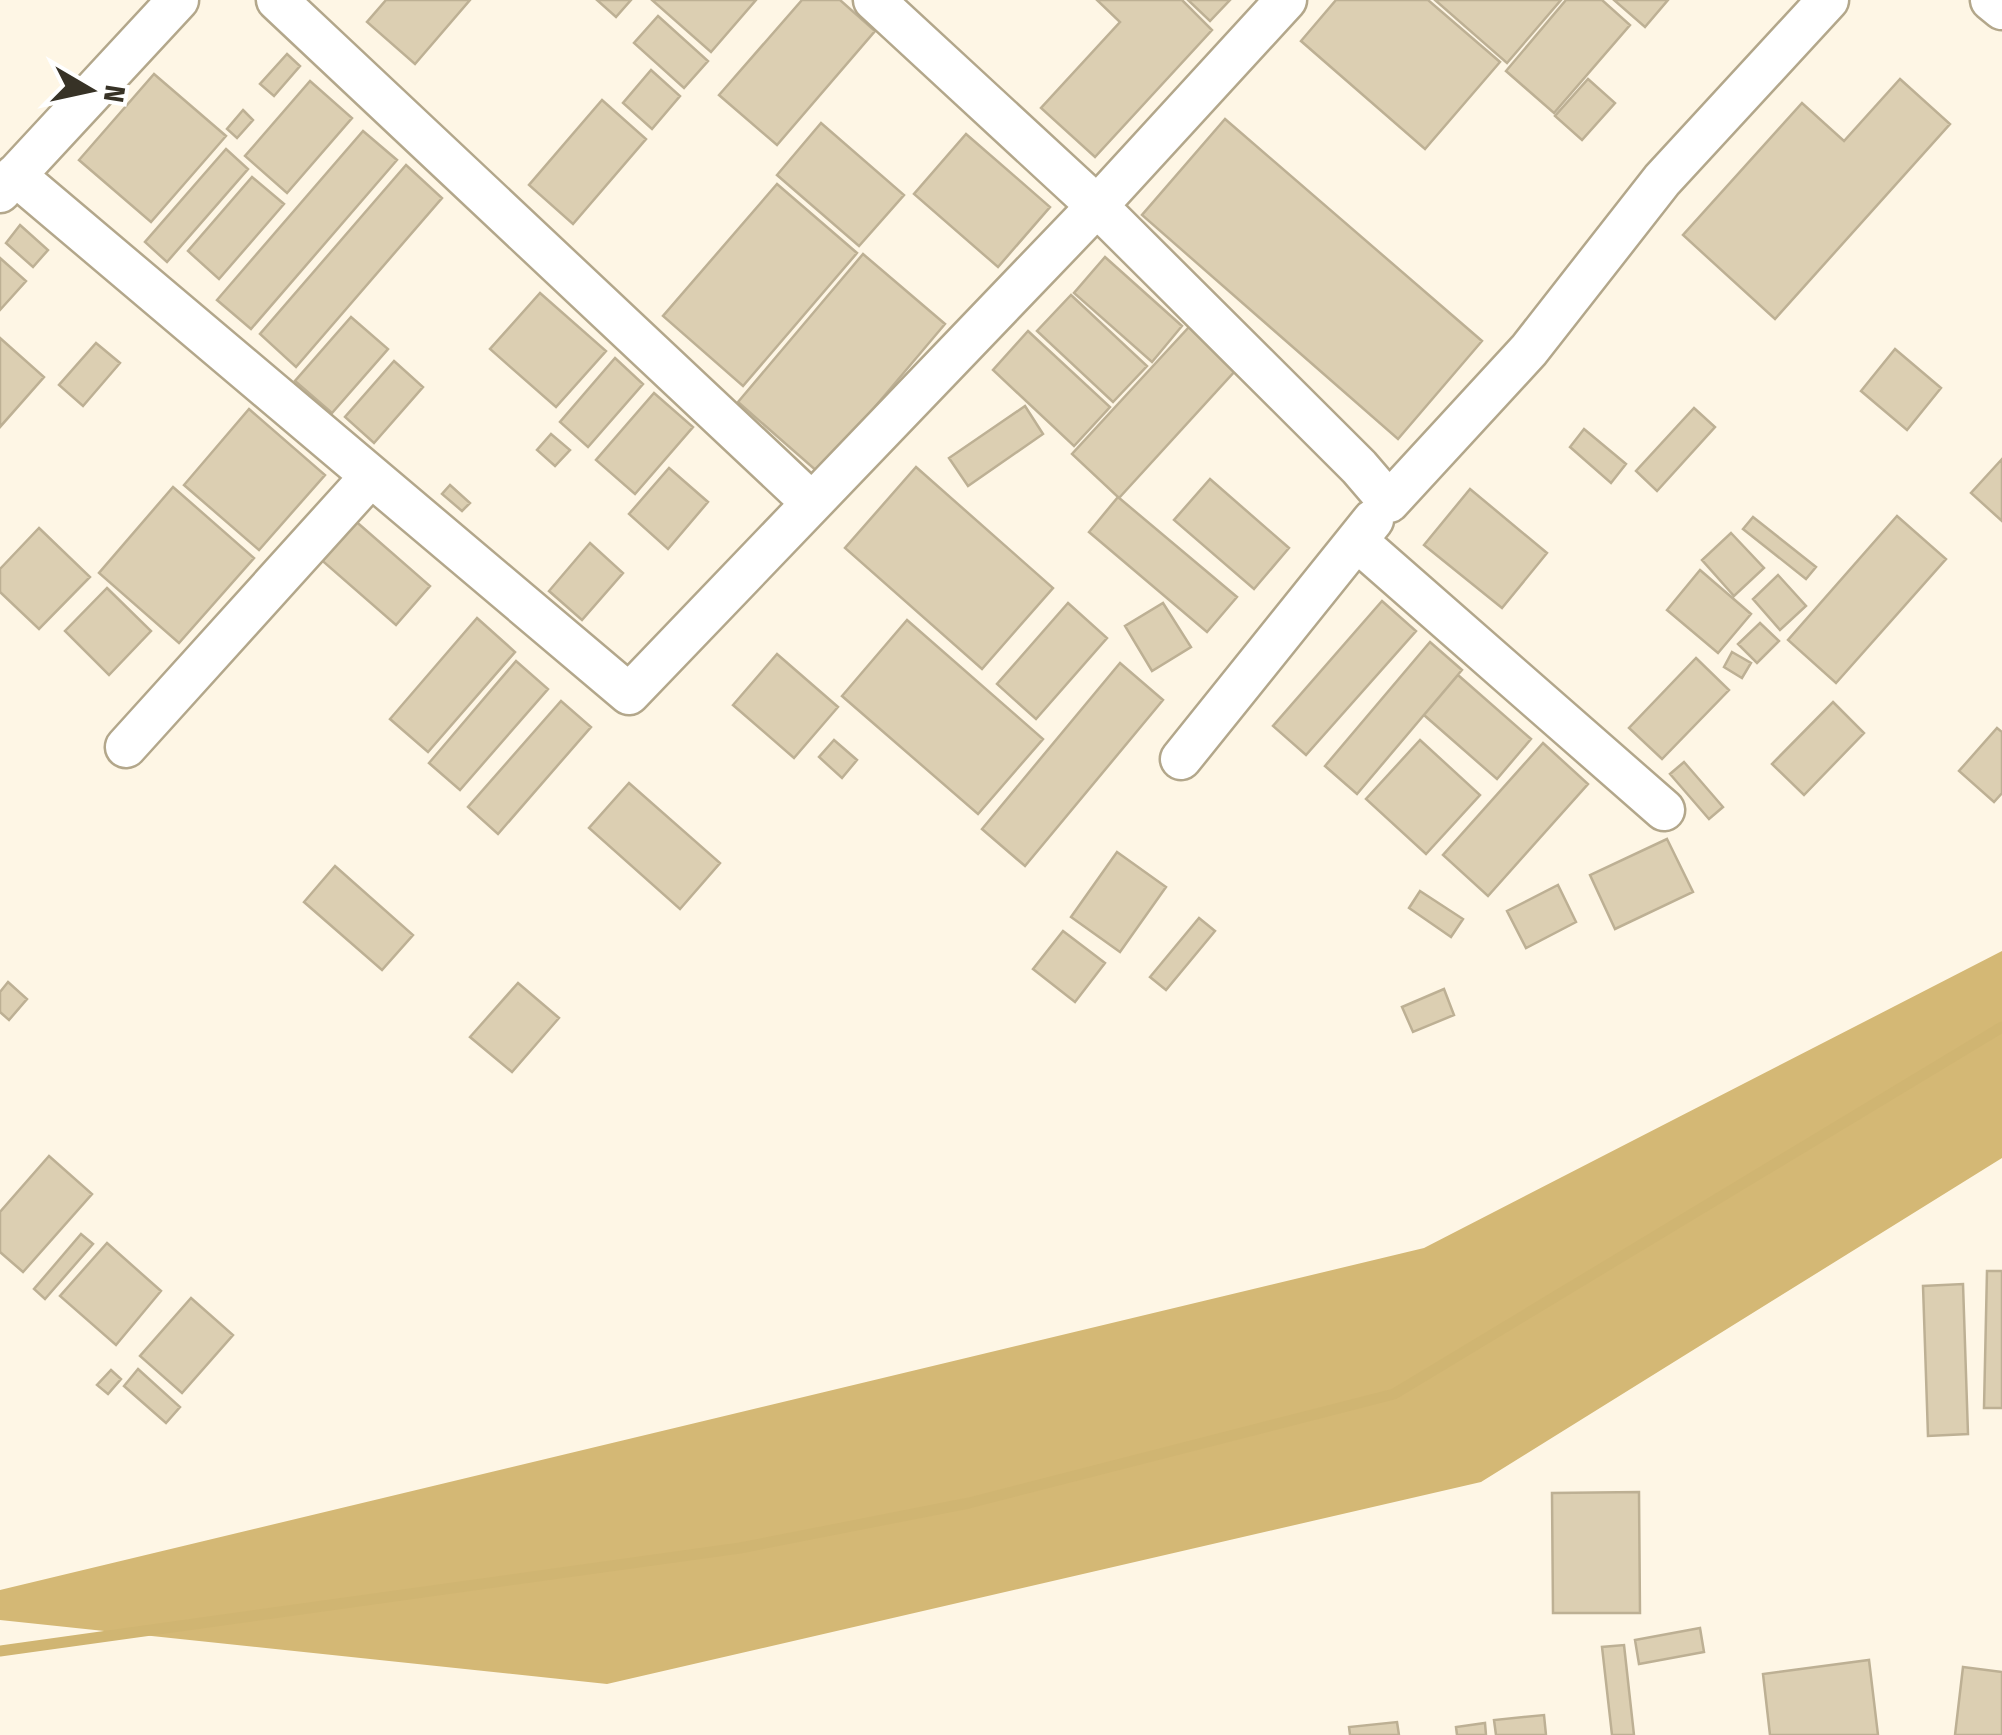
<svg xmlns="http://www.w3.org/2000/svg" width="2002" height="1735" viewBox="0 0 2002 1735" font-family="'Fira Sans Condensed',sans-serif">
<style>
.forest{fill:#d4b875}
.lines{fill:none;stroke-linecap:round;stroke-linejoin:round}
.stream{stroke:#d0b572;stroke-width:11}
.building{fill:#dccfb2;stroke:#bdb094;stroke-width:2.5}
.minor-casing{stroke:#b3a78b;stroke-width:45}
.minor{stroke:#fff;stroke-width:40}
</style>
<rect width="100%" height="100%" fill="#fef6e5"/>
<path class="forest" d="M 2002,951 L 2002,1158 L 1481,1482 L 607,1684 L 0,1620 L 0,1590 L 1424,1248 Z"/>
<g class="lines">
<path class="stream" d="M 0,1651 L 740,1548 L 969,1503 L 1394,1394 L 2002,1027"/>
</g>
<path class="building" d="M 386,0 L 470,0 L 415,64 L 367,22 Z
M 597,0 L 631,0 L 616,17 Z
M 652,0 L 756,0 L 711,52 Z
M 802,0 L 840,0 L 875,31 L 777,145 L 719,95 Z
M 1097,0 L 1182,0 L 1212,30 L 1095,157 L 1041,108 L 1120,22 Z
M 1188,0 L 1230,0 L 1210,21 Z
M 1336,0 L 1428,0 L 1500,62 L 1425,149 L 1301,41 Z
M 1435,0 L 1561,0 L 1507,63 Z
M 1566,0 L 1602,0 L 1630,25 L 1554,113 L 1506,71 Z
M 1614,0 L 1668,0 L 1645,27 Z
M 658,16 L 708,61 L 684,88 L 634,43 Z
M 287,54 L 300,66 L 274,96 L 260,84 Z
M 651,70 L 680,96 L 652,129 L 623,103 Z
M 154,74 L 226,136 L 151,222 L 79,160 Z
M 1588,79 L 1615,103 L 1582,140 L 1555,116 Z
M 1900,79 L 1950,124 L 1775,319 L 1683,235 L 1802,103 L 1844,141 Z
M 310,81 L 352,118 L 287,193 L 245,156 Z
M 602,100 L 646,139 L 573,224 L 529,185 Z
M 243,110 L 253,120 L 237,138 L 227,129 Z
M 1225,119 L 1482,341 L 1398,439 L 1142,215 Z
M 821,123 L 904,195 L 859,246 L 777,175 Z
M 363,131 L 397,160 L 251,329 L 217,300 Z
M 966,134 L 1050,207 L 998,267 L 914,194 Z
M 226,149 L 248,169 L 167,262 L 145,242 Z
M 406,165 L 442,198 L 296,367 L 260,334 Z
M 252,177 L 284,204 L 219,279 L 188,251 Z
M 777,184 L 857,253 L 743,386 L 663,316 Z
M 20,225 L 48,250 L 33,267 L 6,243 Z
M 863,254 L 945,324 L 819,473 L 738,402 Z
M 1105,257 L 1182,326 L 1152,362 L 1074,293 Z
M 0,258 L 26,281 L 0,310 Z
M 540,293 L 606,351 L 556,407 L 490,349 Z
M 1071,295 L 1147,366 L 1113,402 L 1037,331 Z
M 351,317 L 388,349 L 332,413 L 295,381 Z
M 1189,327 L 1235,371 L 1119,498 L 1072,454 Z
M 1028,331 L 1110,407 L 1074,446 L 993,370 Z
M 0,338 L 44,377 L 0,427 Z
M 96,343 L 120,363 L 83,406 L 59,385 Z
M 1895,349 L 1941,388 L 1907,430 L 1861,391 Z
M 615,358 L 643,384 L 588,447 L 560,422 Z
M 394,361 L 423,387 L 374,443 L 345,417 Z
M 654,393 L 693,427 L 635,494 L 596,460 Z
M 1025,406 L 1043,434 L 968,486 L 949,458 Z
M 1694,408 L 1715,427 L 1657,491 L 1636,471 Z
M 249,409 L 325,475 L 259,550 L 184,485 Z
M 1584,429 L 1626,464 L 1611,483 L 1570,447 Z
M 551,434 L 570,450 L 555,466 L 537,450 Z
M 2002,459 L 2002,521 L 1971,493 Z
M 916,467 L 1053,588 L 982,669 L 845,548 Z
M 669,468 L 708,502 L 668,549 L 629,514 Z
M 1210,479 L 1289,548 L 1254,589 L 1174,520 Z
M 450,485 L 470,503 L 462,511 L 442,494 Z
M 173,487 L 254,558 L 179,643 L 99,573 Z
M 1470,489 L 1547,553 L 1502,608 L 1424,545 Z
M 1118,497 L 1237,597 L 1207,632 L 1089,532 Z
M 1897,516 L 1946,559 L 1836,683 L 1788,640 Z
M 1753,517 L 1816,567 L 1806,579 L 1743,529 Z
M 352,518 L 430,586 L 396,625 L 318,557 Z
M 39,528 L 90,577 L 39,629 L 0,592 L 0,569 Z
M 1731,533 L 1764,568 L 1734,596 L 1702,560 Z
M 590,543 L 623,573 L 582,620 L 549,591 Z
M 1700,570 L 1751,614 L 1718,653 L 1667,610 Z
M 1778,575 L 1806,606 L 1780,630 L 1753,599 Z
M 107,588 L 151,631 L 109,675 L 65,631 Z
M 1382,601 L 1416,631 L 1306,755 L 1273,726 Z
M 1068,603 L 1107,638 L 1036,719 L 997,684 Z
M 1163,603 L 1191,647 L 1152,671 L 1125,626 Z
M 477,618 L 515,652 L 428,752 L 390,719 Z
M 907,620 L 1043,739 L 978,814 L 842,696 Z
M 1760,623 L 1779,641 L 1757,663 L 1738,644 Z
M 1430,642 L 1462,670 L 1357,794 L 1325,766 Z
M 1732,652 L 1751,663 L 1742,678 L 1724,667 Z
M 777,654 L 838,707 L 794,758 L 733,705 Z
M 1696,658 L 1729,690 L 1662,759 L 1629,728 Z
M 516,661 L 548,689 L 460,790 L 429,763 Z
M 1120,663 L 1163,700 L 1025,866 L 982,829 Z
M 1458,675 L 1531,739 L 1497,779 L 1424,715 Z
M 561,701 L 591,727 L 498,834 L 468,807 Z
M 1833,702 L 1864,733 L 1804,795 L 1772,764 Z
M 1997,728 L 2002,732 L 2002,793 L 1994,802 L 1959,771 Z
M 834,740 L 857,760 L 842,778 L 819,757 Z
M 1420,740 L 1480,795 L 1426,854 L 1366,799 Z
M 1543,743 L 1588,784 L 1488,896 L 1443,855 Z
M 1684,762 L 1723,807 L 1709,819 L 1670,774 Z
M 629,783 L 720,863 L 680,909 L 589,828 Z
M 1667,839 L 1693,892 L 1615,929 L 1590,875 Z
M 1117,852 L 1166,887 L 1120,952 L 1071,917 Z
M 335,866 L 413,935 L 382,970 L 304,902 Z
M 1558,885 L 1576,922 L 1526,948 L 1507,911 Z
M 1420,891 L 1463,919 L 1451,937 L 1409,908 Z
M 1199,918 L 1215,931 L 1166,990 L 1150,977 Z
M 1063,931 L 1105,963 L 1075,1002 L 1033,969 Z
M 8,982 L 27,999 L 9,1020 L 0,1012 L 0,992 Z
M 518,983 L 559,1018 L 512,1072 L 470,1037 Z
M 1444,989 L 1454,1015 L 1413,1032 L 1402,1007 Z
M 49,1156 L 92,1194 L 23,1272 L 0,1252 L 0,1212 Z
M 81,1234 L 93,1244 L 45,1299 L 34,1289 Z
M 107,1243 L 161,1291 L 116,1345 L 60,1296 Z
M 1987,1271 L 2002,1271 L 2002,1408 L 1984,1408 Z
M 1963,1284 L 1968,1434 L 1928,1436 L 1923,1286 Z
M 191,1298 L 233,1335 L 182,1393 L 140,1356 Z
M 138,1369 L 180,1407 L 166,1423 L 124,1386 Z
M 111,1370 L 121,1379 L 108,1394 L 97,1385 Z
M 1639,1492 L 1640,1613 L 1553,1613 L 1552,1493 Z
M 1700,1628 L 1704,1652 L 1639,1664 L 1635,1640 Z
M 1624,1645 L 1634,1735 L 1612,1735 L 1602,1647 Z
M 1869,1660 L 1878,1735 L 1770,1735 L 1763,1674 Z
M 1963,1667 L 2002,1672 L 2002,1735 L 1955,1735 Z
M 1544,1715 L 1546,1735 L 1496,1735 L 1494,1720 Z
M 1397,1722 L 1399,1735 L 1350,1735 L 1349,1727 Z
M 1485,1723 L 1486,1735 L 1457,1735 L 1456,1727 Z"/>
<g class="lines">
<defs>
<path id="minor" d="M 277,0 L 812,503
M 874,0 L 1097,206 L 1359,467 L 1389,502 L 1529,350 L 1662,180 L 1828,0
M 1991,0 L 2002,9
M 15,175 L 629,694 L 1097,206 L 1286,0
M 0,192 L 178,0
M 1357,541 L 1664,810
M 126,747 L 371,476
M 1181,759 L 1373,520"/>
</defs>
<use href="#minor" class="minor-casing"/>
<use href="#minor" class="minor"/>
</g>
<g transform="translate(90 90) rotate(99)" stroke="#ffffff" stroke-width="8" paint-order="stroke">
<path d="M0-8L18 38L0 25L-18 38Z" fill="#373226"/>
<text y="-15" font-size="28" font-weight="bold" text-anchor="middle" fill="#373226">N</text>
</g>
</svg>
